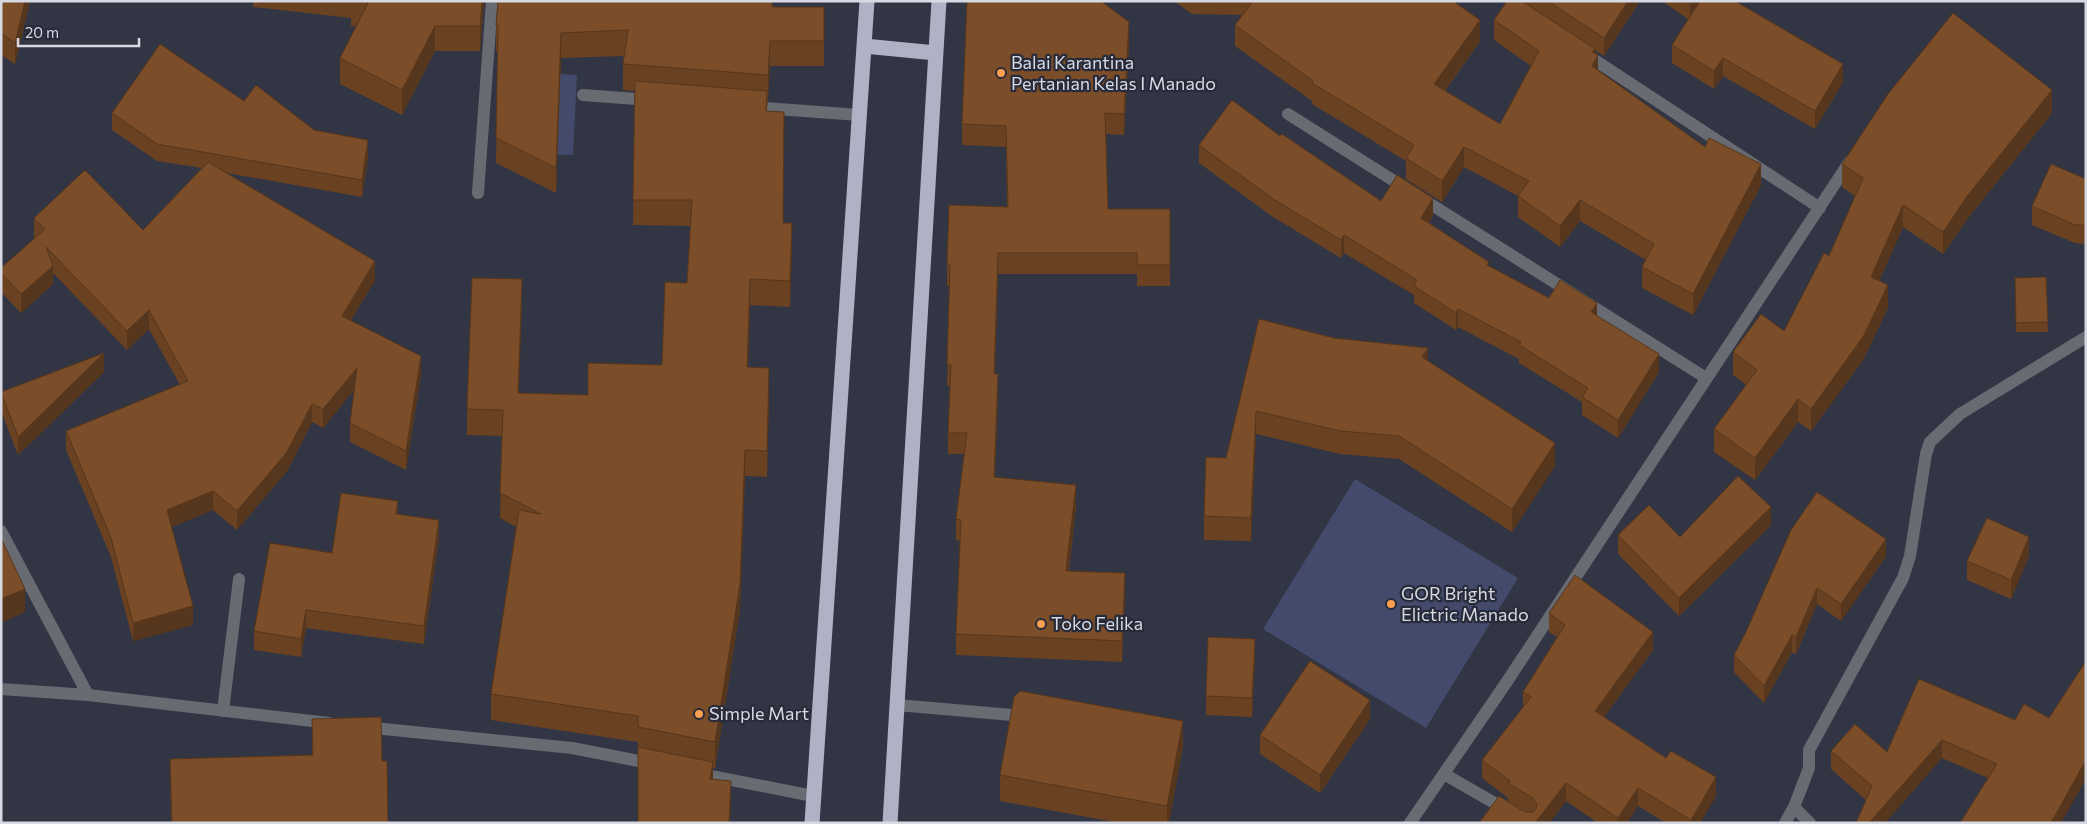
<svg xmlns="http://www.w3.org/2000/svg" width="2087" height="824" viewBox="0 0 2087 824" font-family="Commissioner,sans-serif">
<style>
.green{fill:#434a6b}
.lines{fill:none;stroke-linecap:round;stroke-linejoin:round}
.minor{stroke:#696b72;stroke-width:12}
.highway{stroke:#aeb2c4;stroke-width:15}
.wall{fill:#6a4222}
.shaded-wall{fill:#56361c}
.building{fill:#7b4d28;stroke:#56361c}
.poi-dot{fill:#fb9e50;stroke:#282b39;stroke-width:2}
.labels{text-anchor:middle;stroke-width:4.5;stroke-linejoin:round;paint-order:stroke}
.poi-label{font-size:18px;fill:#d7d9e3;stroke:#282b39;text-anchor:start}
</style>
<rect width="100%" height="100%" fill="#323544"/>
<path class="green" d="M 546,73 L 577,75 L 573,155 L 541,154 Z
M 1355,479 L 1518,578 L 1426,728 L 1263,629 Z"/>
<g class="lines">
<path class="minor" d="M 1584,53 L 1820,208
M 583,95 L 650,100
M 750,107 L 859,115
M 1288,114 L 1706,378
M 478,193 L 492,1
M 1,531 L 88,695
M 1,689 L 88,695 L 329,723
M 897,705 L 1012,715
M 223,711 L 239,579
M 364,727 L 572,748 L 654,764
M 696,773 L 813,796
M 1444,774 L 1529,823
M 1410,823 L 1506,683 L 1850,161
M 1785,823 L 1794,807
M 1810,823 L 1794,807 L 1809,768 L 1809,750 L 1903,578 L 1910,556 L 1926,454 L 1930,442 L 1960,414 L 2086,337"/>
<path class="highway" d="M 864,46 L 936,53
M 812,823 L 867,1
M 890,823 L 939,1"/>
</g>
<path class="wall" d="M 1,1 L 30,1 L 15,64 L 1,55 Z
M 253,1 L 484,1 L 480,51 L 435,51 L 402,115 L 340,84 L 340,58 L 357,26 L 351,26 L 351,18 L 253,7 Z
M 498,1 L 773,1 L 773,7 L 824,7 L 824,66 L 770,66 L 767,111 L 784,223 L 792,249 L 790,307 L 750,305 L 748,367 L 769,394 L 767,477 L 745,476 L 740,610 L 715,768 L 713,768 L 713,780 L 731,803 L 638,823 L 638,742 L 491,720 L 491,694 L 516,527 L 500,518 L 502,436 L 467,435 L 467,409 L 522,305 L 518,393 L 588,395 L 662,365 L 687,283 L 691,226 L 633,225 L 635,91 L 623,90 L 623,64 L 624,56 L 561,58 L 556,193 L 496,163 L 498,51 L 496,51 L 496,26 Z
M 1174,1 L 1453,1 L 1480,41 L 1445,91 L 1500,124 L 1531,66 L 1494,40 L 1494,20 L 1507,1 L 1640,1 L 1604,56 L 1595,50 L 1598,70 L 1705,147 L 1761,185 L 1693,315 L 1642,288 L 1642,267 L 1646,260 L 1580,221 L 1560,247 L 1518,217 L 1518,196 L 1464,167 L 1442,202 L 1406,179 L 1406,161 L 1312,104 L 1312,101 L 1235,46 L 1235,25 L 1243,15 L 1192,14 Z
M 1662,1 L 1735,1 L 1843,82 L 1815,129 L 1723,76 L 1714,89 L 1672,63 L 1672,45 L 1688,19 Z
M 1129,43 L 1124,135 L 1106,134 L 1108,209 L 1170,209 L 1170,286 L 1137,286 L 1137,274 L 998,274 L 995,374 L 998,395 L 995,477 L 1076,506 L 1069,571 L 1125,594 L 1122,662 L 956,655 L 956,634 L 960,541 L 956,540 L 956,519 L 964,454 L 948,454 L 948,433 L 950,386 L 947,386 L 950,286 L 947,286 L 947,265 L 1007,207 L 1006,147 L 962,145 L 962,124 Z
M 244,101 L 314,130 L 368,156 L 362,197 L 227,173 L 375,280 L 351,320 L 421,375 L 406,470 L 350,442 L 350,423 L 354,390 L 323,428 L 312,422 L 287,471 L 237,530 L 213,510 L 171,527 L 193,625 L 133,641 L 111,557 L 66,450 L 66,431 L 180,385 L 149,329 L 127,350 L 53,273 L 53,284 L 21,313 L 1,292 L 1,268 L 35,238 L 34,237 L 34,218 L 143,230 L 202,168 L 157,161 L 112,130 L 112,113 Z
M 2052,113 L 1968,218 L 1943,254 L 1903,227 L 1879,281 L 1888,308 L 1863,360 L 1811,431 L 1798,422 L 1755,480 L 1714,452 L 1714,429 L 1746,385 L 1733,375 L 1733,352 L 1784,331 L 1829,256 L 1855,196 L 1842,187 L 1842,164 Z
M 1280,136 L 1381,201 L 1433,215 L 1429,223 L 1489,266 L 1549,298 L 1597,316 L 1659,372 L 1618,438 L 1582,415 L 1582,402 L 1519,363 L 1519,359 L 1458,327 L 1456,330 L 1414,303 L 1414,295 L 1344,253 L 1341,258 L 1273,217 L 1199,163 L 1199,145 Z
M 2086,179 L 2086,244 L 2075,243 L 2032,225 L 2032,206 Z
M 2046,277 L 2048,332 L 2016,332 L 2015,278 Z
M 1259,319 L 1428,361 L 1555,466 L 1512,532 L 1399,459 L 1340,454 L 1256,434 L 1251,541 L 1204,540 L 1204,516 L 1226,458 Z
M 104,372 L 18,455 L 1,411 L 1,392 Z
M 398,514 L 439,538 L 424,644 L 306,628 L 301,657 L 254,650 L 254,631 L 332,553 Z
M 1771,525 L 1679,616 L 1618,554 L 1618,535 L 1680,537 Z
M 1791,530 L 1886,556 L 1841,621 L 1817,604 L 1796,654 L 1792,652 L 1764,703 L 1734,672 L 1734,655 L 1746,632 Z
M 2029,556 L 2011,599 L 1967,580 L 1967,561 Z
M 1549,613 L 1653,650 L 1604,717 L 1716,796 L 1700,823 L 1666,823 L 1638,806 L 1627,823 L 1598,823 L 1566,801 L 1549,823 L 1479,823 L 1508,802 L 1508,798 L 1482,778 L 1482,760 L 1523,708 L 1523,692 L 1557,637 L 1549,632 Z
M 1255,657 L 1252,717 L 1206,715 L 1206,696 Z
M 312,719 L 382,761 L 388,823 L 171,823 L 170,759 L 312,755 Z
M 1370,719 L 1320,793 L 1260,754 L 1260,735 Z
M 2015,720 L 2086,779 L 1988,778 L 1942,758 L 1866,800 L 1831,769 L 1831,751 L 1887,752 Z
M 1183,746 L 1169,823 L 1120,823 L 1000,801 L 1000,775 Z"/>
<path class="shaded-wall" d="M 25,1 L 30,1 L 15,64 L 15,43 Z
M 482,1 L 484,1 L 480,51 L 480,26 Z
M 1628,1 L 1640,1 L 1604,56 L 1604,38 Z
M 1692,1 L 1704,1 L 1690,20 L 1690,4 Z
M 1480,20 L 1480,41 L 1434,105 L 1434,84 Z
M 1129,22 L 1129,43 L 1124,135 L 1124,114 Z
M 435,26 L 435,51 L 402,115 L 402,90 Z
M 561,33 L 561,58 L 556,193 L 556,168 Z
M 770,41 L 770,66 L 768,100 L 768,75 Z
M 1595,49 L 1595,62 L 1598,55 L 1598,76 L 1592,87 L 1592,52 Z
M 1723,58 L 1723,76 L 1714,89 L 1714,71 Z
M 1843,64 L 1843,82 L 1815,129 L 1815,111 Z
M 2052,90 L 2052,113 L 1968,218 L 1943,254 L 1943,232 L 1968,195 Z
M 368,140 L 368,156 L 362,197 L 362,180 Z
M 1464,147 L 1464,167 L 1442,202 L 1442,181 Z
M 1761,164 L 1761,185 L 1693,315 L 1693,294 Z
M 1433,198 L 1433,215 L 1421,235 L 1421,218 Z
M 1580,200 L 1580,221 L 1560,247 L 1560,226 Z
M 1903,205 L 1903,227 L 1871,299 L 1871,277 Z
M 792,223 L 792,249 L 790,307 L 790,281 Z
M 1344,235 L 1344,253 L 1341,258 L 1341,240 Z
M 998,253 L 998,274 L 994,395 L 994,374 Z
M 375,261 L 375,280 L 342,335 L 342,316 Z
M 53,266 L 53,284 L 21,313 L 21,294 Z
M 522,279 L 522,305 L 518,419 L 518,393 Z
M 750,279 L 750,305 L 747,393 L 747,367 Z
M 1888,285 L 1888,308 L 1863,360 L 1811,431 L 1811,409 Z
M 1597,303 L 1597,321 L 1591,312 Z
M 1458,309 L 1458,327 L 1456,330 L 1456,313 Z
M 149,310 L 149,329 L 127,350 L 127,331 Z
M 1428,348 L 1428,371 L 1422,357 Z
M 104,353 L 104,372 L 18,455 L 18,437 Z
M 1659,354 L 1659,372 L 1618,438 L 1618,420 Z
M 421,356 L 421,375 L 406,470 L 406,451 Z
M 357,368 L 357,386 L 323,428 L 323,409 Z
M 769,368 L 769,394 L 767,477 L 767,451 Z
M 998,374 L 998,395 L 994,497 L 994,477 Z
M 1798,399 L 1798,422 L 1755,480 L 1755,458 Z
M 312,404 L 312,422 L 287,471 L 237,530 L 237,511 Z
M 1256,411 L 1256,434 L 1251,541 L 1251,518 Z
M 1555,443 L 1555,466 L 1512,532 L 1512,509 Z
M 745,450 L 745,476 L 740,610 L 715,768 L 715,742 Z
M 1076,485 L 1076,506 L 1066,591 L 1066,571 Z
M 213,491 L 213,510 L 167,529 L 167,510 Z
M 398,501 L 398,519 L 396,514 Z
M 1771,507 L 1771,525 L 1679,616 L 1679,598 Z
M 439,520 L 439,538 L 424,644 L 424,626 Z
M 2029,537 L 2029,556 L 2011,599 L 2011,580 Z
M 1886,539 L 1886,556 L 1841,621 L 1841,604 Z
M 1125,573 L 1125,594 L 1122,662 L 1122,641 Z
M 1817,588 L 1817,604 L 1796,654 L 1796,637 Z
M 25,589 L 25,612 L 1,623 L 1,599 Z
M 193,606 L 193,625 L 133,641 L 133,623 Z
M 306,610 L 306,628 L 301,657 L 301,639 Z
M 1653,632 L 1653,650 L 1595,729 L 1595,711 Z
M 1792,635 L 1792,652 L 1764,703 L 1764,686 Z
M 1255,639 L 1255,657 L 1252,717 L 1252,698 Z
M 1370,700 L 1370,719 L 1320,793 L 1320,775 Z
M 1183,721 L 1183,746 L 1169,823 L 1167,823 L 1167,806 Z
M 1942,740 L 1942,758 L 1885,823 L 1869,823 Z
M 2086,760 L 2086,779 L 2061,823 L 2051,823 Z
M 713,762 L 713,784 L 710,779 Z
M 1716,777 L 1716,796 L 1700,823 L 1691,823 L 1691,820 Z
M 731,781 L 731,803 L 730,823 L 729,823 Z
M 1566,783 L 1566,801 L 1549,823 L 1535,823 Z
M 1638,788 L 1638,806 L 1627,823 L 1618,823 L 1618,818 Z"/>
<path class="building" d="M 1,1 L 25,1 L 15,43 L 1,33 Z
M 369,1 L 482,1 L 480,26 L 435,26 L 402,90 L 340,58 Z
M 498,1 L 772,1 L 772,7 L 824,7 L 824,41 L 770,41 L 768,75 L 623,64 L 628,30 L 561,33 L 556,168 L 496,138 L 498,26 L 496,26 Z
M 967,1 L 1101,1 L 1129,22 L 1124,114 L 1105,113 L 1108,209 L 1170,209 L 1170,265 L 1137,265 L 1137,253 L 998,253 L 994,374 L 998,374 L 994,477 L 1076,485 L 1066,571 L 1125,573 L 1122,641 L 956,634 L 961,520 L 956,519 L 967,433 L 948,433 L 951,365 L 947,365 L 950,265 L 947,265 L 949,205 L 1008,207 L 1006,126 L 962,124 Z
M 1253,1 L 1453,1 L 1480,20 L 1434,84 L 1500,124 L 1539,51 L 1494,20 L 1507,1 L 1522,1 L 1595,49 L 1592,52 L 1598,55 L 1592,66 L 1705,147 L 1709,138 L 1761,164 L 1693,294 L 1642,267 L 1654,244 L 1580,200 L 1560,226 L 1518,196 L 1529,181 L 1464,147 L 1442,181 L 1406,158 L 1414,145 L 1312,83 L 1313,81 L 1235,25 Z
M 1548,1 L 1628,1 L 1604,38 Z
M 1686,1 L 1692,1 L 1690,4 Z
M 1700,1 L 1735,1 L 1843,64 L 1815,111 L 1723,58 L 1714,71 L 1672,45 Z
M 1953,13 L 2052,90 L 1968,195 L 1943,232 L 1903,205 L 1871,277 L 1888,285 L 1863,337 L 1811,409 L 1798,399 L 1755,458 L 1714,429 L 1757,370 L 1733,352 L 1761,314 L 1784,331 L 1824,253 L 1829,256 L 1863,178 L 1842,164 L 1888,94 Z
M 160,44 L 244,101 L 256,85 L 314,130 L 368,140 L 362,180 L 157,144 L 112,113 Z
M 635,81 L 767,91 L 766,111 L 784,112 L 783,223 L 792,223 L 790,281 L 750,279 L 747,367 L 769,368 L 767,451 L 745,450 L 740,584 L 715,742 L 638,727 L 638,716 L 491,694 L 519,510 L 541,514 L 500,493 L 503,410 L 467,409 L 472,278 L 522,279 L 518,393 L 588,395 L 588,363 L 662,365 L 665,282 L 687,283 L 692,200 L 633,200 Z
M 1232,100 L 1280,136 L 1282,134 L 1381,201 L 1397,175 L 1433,198 L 1421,218 L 1489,262 L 1487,265 L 1549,298 L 1560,280 L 1597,303 L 1591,312 L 1659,354 L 1618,420 L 1582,397 L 1588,388 L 1519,345 L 1521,342 L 1458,309 L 1456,313 L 1414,286 L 1417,280 L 1344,235 L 1341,240 L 1273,199 L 1199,145 Z
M 208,162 L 375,261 L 342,316 L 421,356 L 406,451 L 350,423 L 357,368 L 323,409 L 312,404 L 287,452 L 237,511 L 213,491 L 167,510 L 193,606 L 133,623 L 111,538 L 66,431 L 188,381 L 149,310 L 127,331 L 46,247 L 53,266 L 21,294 L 1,273 L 1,268 L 45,229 L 34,218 L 85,170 L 143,230 Z
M 2051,164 L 2086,179 L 2086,225 L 2075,225 L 2032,206 Z
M 2046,277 L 2048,322 L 2016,323 L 2015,278 Z
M 1259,319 L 1334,338 L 1428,348 L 1422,357 L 1555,443 L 1512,509 L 1399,436 L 1340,431 L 1256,411 L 1251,518 L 1204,516 L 1206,457 L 1226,458 Z
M 104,353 L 18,437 L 1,392 Z
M 1738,476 L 1771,507 L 1679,598 L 1618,535 L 1649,505 L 1680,537 Z
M 1817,492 L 1886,539 L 1841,604 L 1817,588 L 1796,637 L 1792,635 L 1764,686 L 1734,655 L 1746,632 L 1791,530 Z
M 341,493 L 398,501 L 396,514 L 439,520 L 424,626 L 306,610 L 301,639 L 254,631 L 270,543 L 332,553 Z
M 1987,518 L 2029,537 L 2011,580 L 1967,561 Z
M 1,538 L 25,589 L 1,599 Z
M 1575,575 L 1653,632 L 1595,711 L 1666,758 L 1671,751 L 1716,777 L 1691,820 L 1638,788 L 1618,818 L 1566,783 L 1535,823 L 1479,823 L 1499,796 L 1525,812 L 1533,812 L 1536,809 L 1537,804 L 1533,798 L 1508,783 L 1510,781 L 1482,760 L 1531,697 L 1523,692 L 1565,625 L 1549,613 Z
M 1208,637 L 1255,639 L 1252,698 L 1206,696 Z
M 1310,661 L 1370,700 L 1320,775 L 1260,735 Z
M 2086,661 L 2086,760 L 2051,823 L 1960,823 L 1997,764 L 1942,740 L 1869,823 L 1856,823 L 1872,786 L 1831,751 L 1855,724 L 1887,752 L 1919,679 L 2015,720 L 2024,704 L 2049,718 Z
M 1020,691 L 1183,721 L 1167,806 L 1000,775 L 1014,697 Z
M 381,717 L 382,761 L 387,761 L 388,823 L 172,823 L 170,759 L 313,755 L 312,719 Z
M 638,747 L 713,762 L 710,779 L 731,781 L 729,823 L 638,823 Z"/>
<g class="poi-dot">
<circle cx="1001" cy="73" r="5"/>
<circle cx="1391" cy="604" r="5"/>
<circle cx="1041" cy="624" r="5"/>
<circle cx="699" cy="714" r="5"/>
</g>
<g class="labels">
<g class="poi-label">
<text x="1011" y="69">Balai Karantina<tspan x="1011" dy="21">Pertanian Kelas I Manado</tspan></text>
<text x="1401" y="600">GOR Bright<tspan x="1401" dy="21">Elictric Manado</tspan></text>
<text x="1051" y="630">Toko Felika</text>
<text x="709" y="720">Simple Mart</text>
</g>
</g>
<rect width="2087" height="824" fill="none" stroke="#d7d9e3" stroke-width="5"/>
<path d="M18 38v8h121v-8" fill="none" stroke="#d7d9e3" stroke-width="2.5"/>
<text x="25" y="38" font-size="15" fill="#d7d9e3" stroke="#282b39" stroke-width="4" paint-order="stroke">20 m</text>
</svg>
